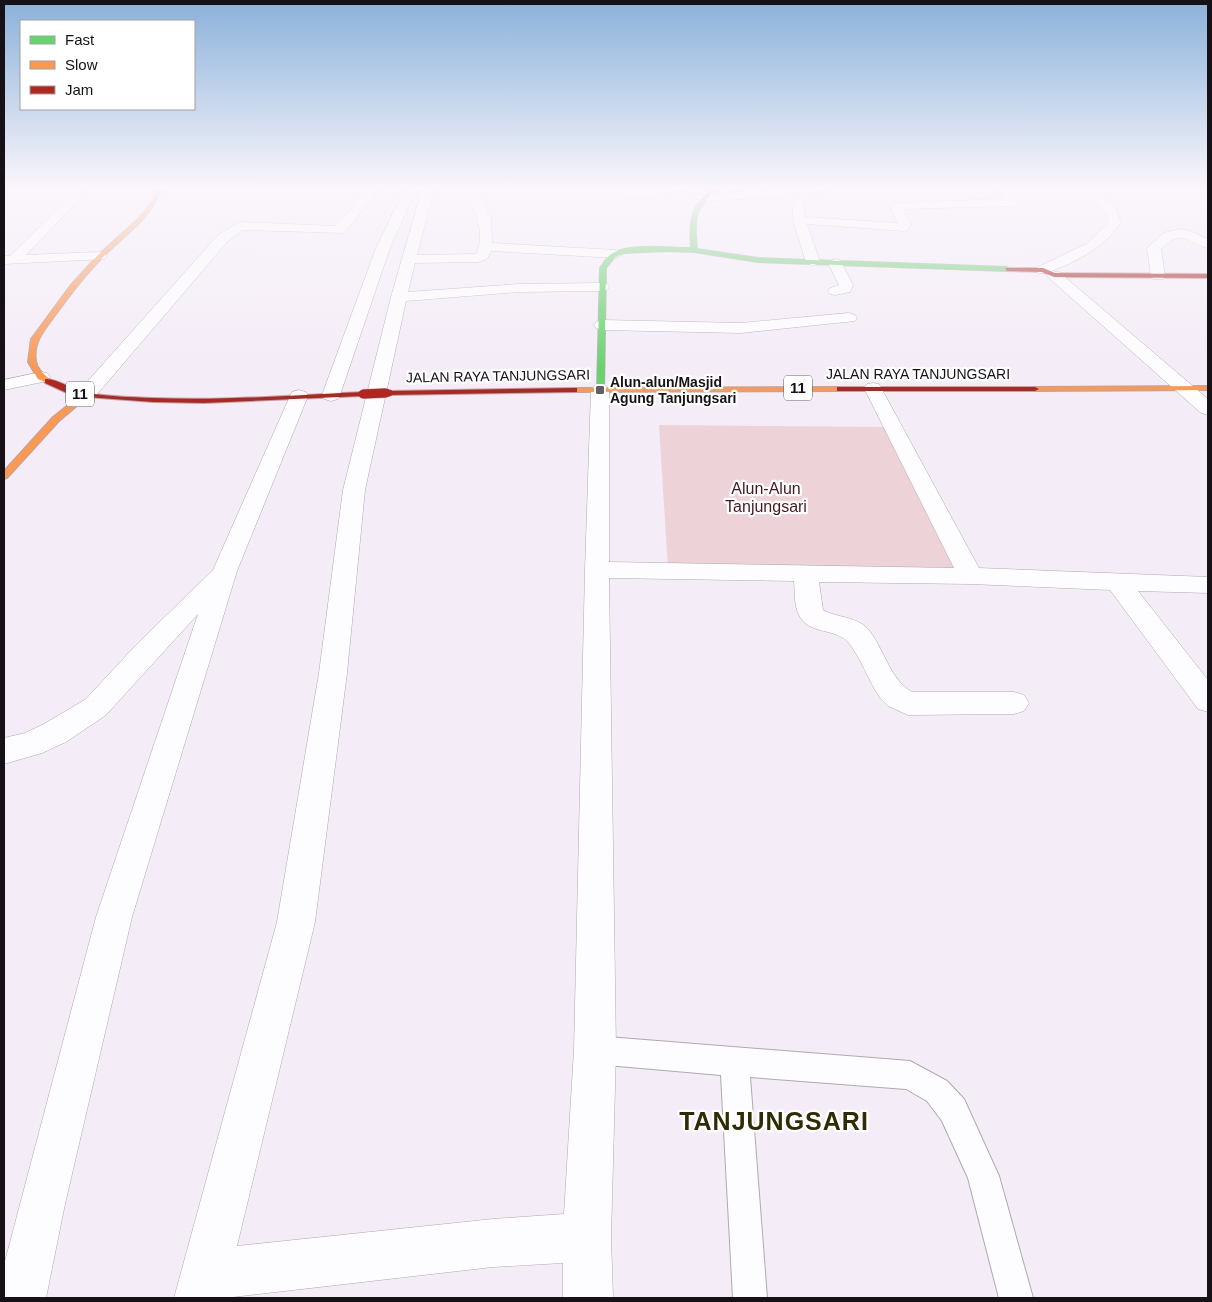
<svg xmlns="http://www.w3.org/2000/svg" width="1212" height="1302" viewBox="0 0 1212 1302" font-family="Arial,sans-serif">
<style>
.green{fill:#edd2d7}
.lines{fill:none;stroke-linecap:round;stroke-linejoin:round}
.lane-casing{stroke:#afa9b1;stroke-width:2}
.street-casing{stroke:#afa9b1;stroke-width:1}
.fast-casing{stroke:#afa9b1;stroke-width:2}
.slow-casing{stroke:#afa9b1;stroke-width:2}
.jam-casing{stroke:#afa9b1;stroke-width:2}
.lane{fill:#fdfcfe;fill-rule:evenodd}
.street{fill:#fdfcfe;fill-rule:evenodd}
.fast{fill:#63d668;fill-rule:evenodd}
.slow{fill:#ff974d;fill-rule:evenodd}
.jam{fill:#b3261e;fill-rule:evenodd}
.jam-bridge-far1-casing{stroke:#afa9b1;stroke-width:8;stroke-linecap:butt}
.jam-bridge-casing{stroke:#afa9b1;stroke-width:10;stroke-linecap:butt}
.jam-bridge-far1{stroke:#b3261e;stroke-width:7}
.jam-bridge{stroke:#b3261e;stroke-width:9}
.poi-dot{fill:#635e65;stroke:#fff;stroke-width:2}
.labels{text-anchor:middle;stroke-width:4.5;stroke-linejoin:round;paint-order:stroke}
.far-street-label{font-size:14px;fill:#151117;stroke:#fff}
.far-poi-label{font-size:14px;font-weight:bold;fill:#151117;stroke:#fff;text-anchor:start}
.shield{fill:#fff;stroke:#5b585d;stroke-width:1}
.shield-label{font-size:15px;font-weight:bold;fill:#151117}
.park-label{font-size:16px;fill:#4b161b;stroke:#fff}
.near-district-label{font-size:25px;font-weight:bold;letter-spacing:1px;fill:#2f2c01;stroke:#fff}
</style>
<rect width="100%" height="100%" fill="#f4ecf7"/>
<path class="green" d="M 659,425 L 890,427 L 959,571 L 668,568 Z"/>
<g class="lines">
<defs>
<path id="lane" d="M 595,1036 L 910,1061 L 947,1081 L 964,1099 L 999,1176 L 1033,1298 L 999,1298 L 968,1178 L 942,1121 L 927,1101 L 906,1089 L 750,1077 L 767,1298 L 733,1298 L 721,1075 L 595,1064 L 585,1060 L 581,1050 L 585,1040 Z"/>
<path id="street" d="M 71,186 L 83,186 L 81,198 L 26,255 L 100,252 L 105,253 L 107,256 L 105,259 L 4,264 L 4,256 L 10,256 L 69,197 Z
M 371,186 L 382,186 L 344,233 L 243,230 L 228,241 L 93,399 L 86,401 L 79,399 L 77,395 L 79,391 L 218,235 L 240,222 L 336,226 Z
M 406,186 L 418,186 L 390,248 L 340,395 L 338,399 L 331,401 L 324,399 L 322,395 L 376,248 Z
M 423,186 L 435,186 L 417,255 L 476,254 C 487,230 473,207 463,186 L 474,186 L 491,217 L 492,243 L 616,250 L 623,254 L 616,258 L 491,251 L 487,259 L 478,262 L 415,263 L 408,292 L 519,284 L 602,283 L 607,284 L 609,287 L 607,290 L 602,291 L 519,292 L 406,301 L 365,490 L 347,673 L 315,922 L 237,1246 L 493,1219 L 564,1214 L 574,1050 L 585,570 L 591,390 L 594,386 L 600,384 L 606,386 L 609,390 L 609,562 L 954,568 L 864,388 L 867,384 L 873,383 L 879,384 L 979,568 L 1208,577 L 1208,593 L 1138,591 L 1208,680 L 1208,712 L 1198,709 L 1110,590 L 971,584 L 819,582 L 823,610 C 837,618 855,616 867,628 C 884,647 889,679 912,692 L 1014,692 L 1024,695 L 1029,703 L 1024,711 L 1014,714 L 908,715 L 888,706 L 881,699 C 868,681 862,659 848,642 C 835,628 807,634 799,615 C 794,606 795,592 794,581 L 609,578 L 616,1050 L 611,1237 L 613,1298 L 563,1298 L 563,1263 L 493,1267 L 224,1298 L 174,1298 L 277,922 L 319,673 L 343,490 L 391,297 Z
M 607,186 L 620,186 L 629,191 L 637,191 L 670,186 L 698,186 L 713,190 L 713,194 L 812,186 L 842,187 L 836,190 L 763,198 L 702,201 L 696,198 L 698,196 L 704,194 C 697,193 689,191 681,191 C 657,193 626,208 607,186 Z
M 994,186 L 1006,186 L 1021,201 L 1014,206 L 903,209 L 911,224 L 908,230 L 904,231 L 807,224 L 820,262 L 813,266 L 806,262 L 794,224 L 792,203 L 798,199 L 804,203 L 805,217 L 898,223 L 890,207 L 894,203 L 1006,199 Z
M 1075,186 L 1087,186 L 1115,208 L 1121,222 C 1103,248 1081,259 1052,271 L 1059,272 L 1208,399 L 1208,415 L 1201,413 L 1049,278 L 1047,275 L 1048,273 L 1038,273 L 1036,270 L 1038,267 L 1088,243 L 1109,222 L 1106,213 Z
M 1180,229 L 1190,231 L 1208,239 L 1208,248 C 1185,243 1184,227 1161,249 L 1165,276 L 1163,279 L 1153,279 L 1151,276 L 1147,248 L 1164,233 Z
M 835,259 L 840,260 L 853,285 L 850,292 L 835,295 L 830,294 L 828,291 L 830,288 L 839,285 L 828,263 Z
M 849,313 L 855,315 L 857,318 L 855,321 L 741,333 L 602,330 L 596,328 L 594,325 L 596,322 L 602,320 L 741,323 Z
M 41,372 L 47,373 L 50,377 L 47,381 L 4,390 L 4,380 Z
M 299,390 L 306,392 L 308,396 L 237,571 L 132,917 L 65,1204 L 46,1298 L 4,1298 L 4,1265 L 96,917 L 198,614 L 106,715 L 66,742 L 42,753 L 4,764 L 4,738 L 25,733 L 44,724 L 86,699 L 136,645 L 213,570 L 290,396 L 292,392 Z"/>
<path id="fast" d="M 714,186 L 719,186 C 695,211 694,214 697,249 L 758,258 L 1007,267 L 1010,269 L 1007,271 L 758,262 L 694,252 L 666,251 L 624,253 L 614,258 L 606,268 L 604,390 L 597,392 L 600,268 C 604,263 607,256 613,253 C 632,243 669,248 691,248 C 689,218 691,207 714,186 Z"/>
<path id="slow" d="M 158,186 L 162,186 C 153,218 124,235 102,258 C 84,276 69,296 54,317 C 44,330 33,343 36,361 C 37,370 46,376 52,381 L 48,383 L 38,379 L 28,362 L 31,339 L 70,286 L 98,255 L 138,219 L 154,200 Z
M 1208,386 L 1208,390 L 1035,391 L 1031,389 L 1035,387 Z
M 840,387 L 843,387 L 843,391 L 574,392 L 570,390 L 574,388 Z
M 83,393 L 90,395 L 59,421 L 7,478 L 4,479 L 4,471 L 53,417 Z"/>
<path id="jam" d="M 1005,268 L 1043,268 L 1055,273 L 1208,274 L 1208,278 L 1054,277 L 1042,272 L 1007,271 Z
M 45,379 C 57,378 72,390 85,392 C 107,397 131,397 153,398 C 223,401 293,395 363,392 L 367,394 L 363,396 L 204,403 L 153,402 L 86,397 L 67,393 L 45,383 Z
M 837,387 L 1035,387 L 1039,389 L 1035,391 L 837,391 Z
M 574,388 L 577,388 L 577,392 L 389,395 L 385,393 L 389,391 Z"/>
</defs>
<use href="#lane" class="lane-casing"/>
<use href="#street" class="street-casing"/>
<use href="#fast" class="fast-casing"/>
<use href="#slow" class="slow-casing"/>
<use href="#jam" class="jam-casing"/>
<use href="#lane" class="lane"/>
<use href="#street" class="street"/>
<use href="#fast" class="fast"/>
<use href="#slow" class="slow"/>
<use href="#jam" class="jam"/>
<defs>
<path id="jam-bridge-far1" d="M 363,394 L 389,393"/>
<path id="jam-bridge" d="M 363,394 L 386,393"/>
</defs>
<use href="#jam-bridge-far1" class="jam-bridge-far1-casing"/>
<use href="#jam-bridge" class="jam-bridge-casing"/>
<use href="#jam-bridge-far1" class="jam-bridge-far1"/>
<use href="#jam-bridge" class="jam-bridge"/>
</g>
<linearGradient id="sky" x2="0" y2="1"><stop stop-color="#8bb1da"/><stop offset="0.51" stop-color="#faf6fb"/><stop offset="1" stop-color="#faf6fb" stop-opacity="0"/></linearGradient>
<rect width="1212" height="368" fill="url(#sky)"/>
<rect class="poi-dot" x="595" y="385" width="10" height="10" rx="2.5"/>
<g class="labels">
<g class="far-street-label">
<text x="918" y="379">JALAN RAYA TANJUNGSARI</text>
<text transform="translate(498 376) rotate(-1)" y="5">JALAN RAYA TANJUNGSARI</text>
</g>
<g class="far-poi-label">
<text x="610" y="387">Alun-alun/Masjid<tspan x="610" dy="16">Agung Tanjungsari</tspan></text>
</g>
<g class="shield">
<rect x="784" y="375.5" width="28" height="25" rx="4"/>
<rect x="66" y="381.5" width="28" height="25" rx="4"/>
</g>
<g class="shield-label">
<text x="798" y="393">11</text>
<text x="80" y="399">11</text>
</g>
<g class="park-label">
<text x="766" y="494">Alun-Alun<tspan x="766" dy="18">Tanjungsari</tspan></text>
</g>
<g class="near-district-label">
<text x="774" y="1130">TANJUNGSARI</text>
</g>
</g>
<rect width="1212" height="1302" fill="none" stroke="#151117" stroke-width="10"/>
<rect x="20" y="20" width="175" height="90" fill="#ffffff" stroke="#a1a0a2"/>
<rect x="30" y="36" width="25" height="8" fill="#63d668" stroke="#a1a0a2"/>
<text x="65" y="45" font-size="15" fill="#151117">Fast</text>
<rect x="30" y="61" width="25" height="8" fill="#ff974d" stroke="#a1a0a2"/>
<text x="65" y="70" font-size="15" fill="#151117">Slow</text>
<rect x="30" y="86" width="25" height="8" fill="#b3261e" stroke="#a1a0a2"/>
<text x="65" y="95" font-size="15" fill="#151117">Jam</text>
</svg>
